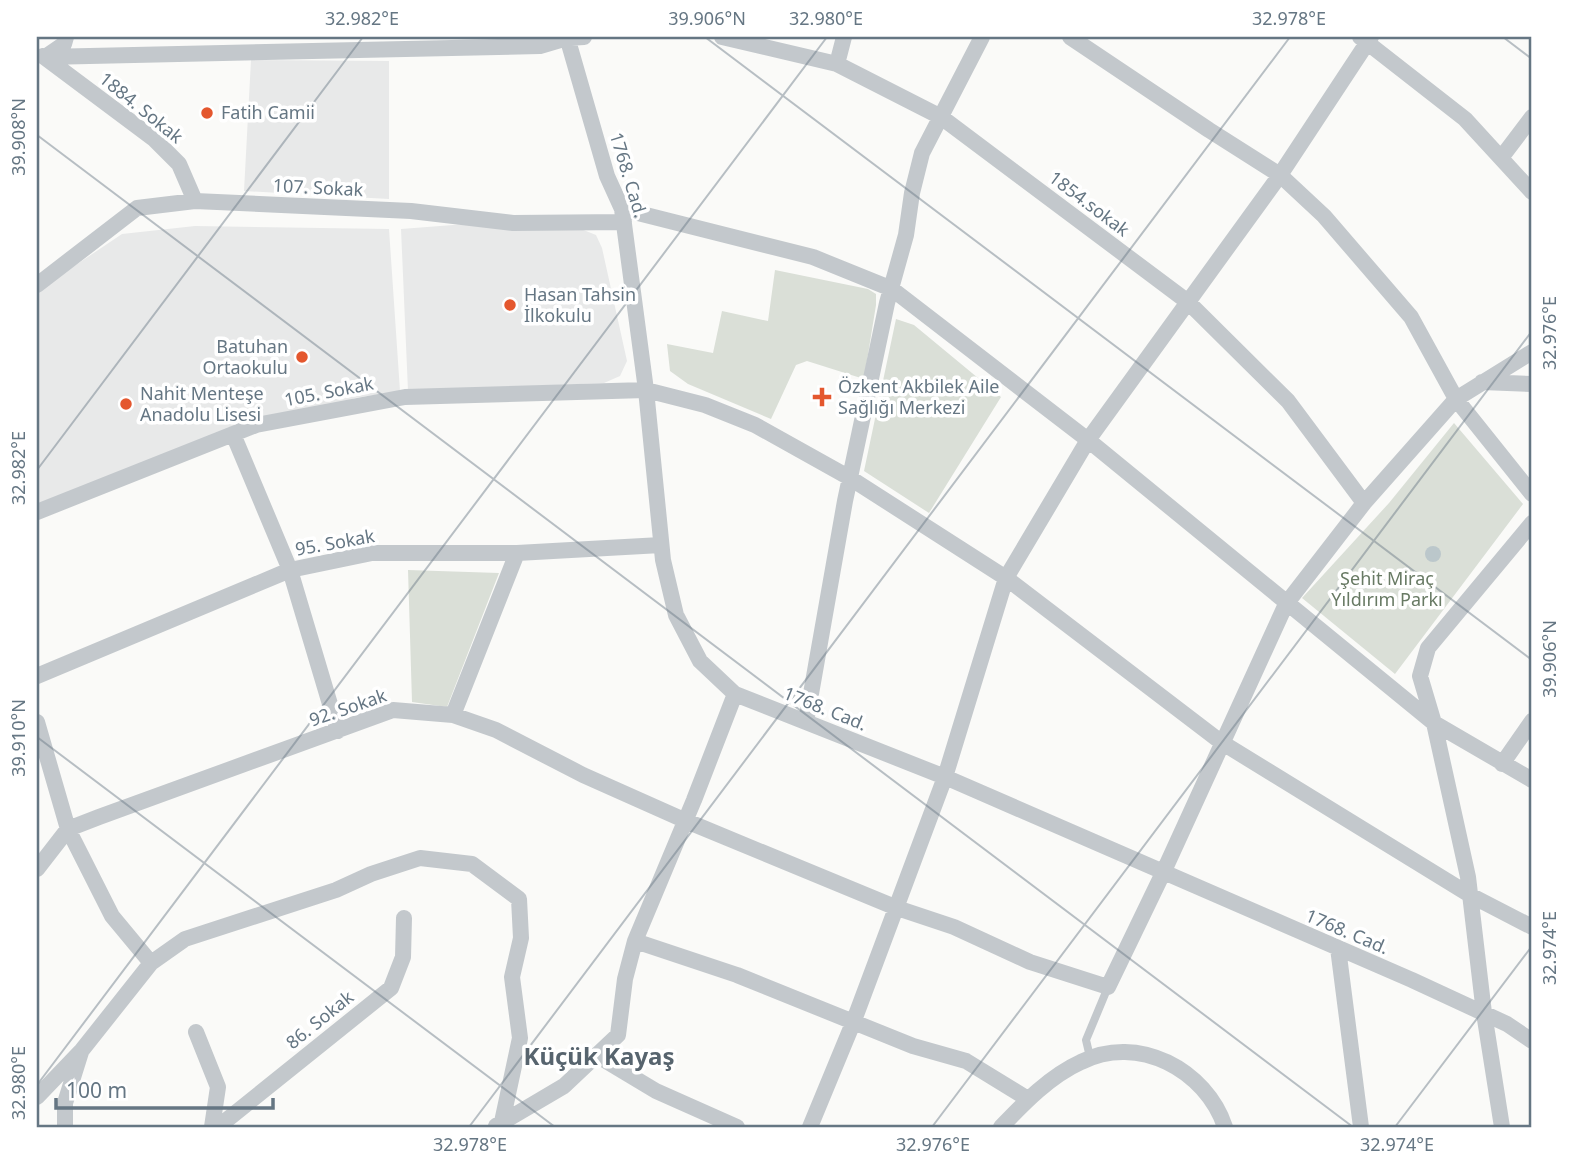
<svg xmlns="http://www.w3.org/2000/svg" width="1569" height="1164" viewBox="0 0 1569 1164" font-family="'Noto Sans',sans-serif">
<style>
.built{fill:#e8e9e9}
.green{fill:#dadfd7}
.water{fill:#bbc7cb}
.lines{fill:none;stroke-linecap:round;stroke-linejoin:round}
.lane{stroke:#c3c8cc;stroke-width:8}
.street{stroke:#c3c8cc;stroke-width:16}
.ticks{fill:none;stroke:#657683;stroke-width:2;stroke-opacity:0.45}
.poi-dot{fill:#e4572e;stroke:#fff;stroke-width:2.5}
.labels{text-anchor:middle;stroke-width:7;stroke-linejoin:round;paint-order:stroke}
.street-label{font-size:18px;fill:#657683;stroke:#fff}
.poi-label{font-size:18px;fill:#657683;stroke:#fff;text-anchor:start}
.park-label{font-size:18px;fill:#687a64;stroke:#fff}
.district-label{font-size:24px;font-weight:bold;fill:#57646e;stroke:#fff}
.neatline{fill:none;stroke:#657683;stroke-width:2.5}
.ticks-label{font-size:18px;text-anchor:middle;fill:#657683}
</style>
<rect width="100%" height="100%" fill="#fafaf8"/>
<path class="built" d="M 251,60 L 389,61 L 389,199 L 244,191 Z
M 479,223 L 581,229 L 596,235 L 602,248 L 627,361 L 620,376 L 604,383 L 408,391 L 401,229 Z
M 195,226 L 389,229 L 400,391 L 355,398 L 37,506 L 37,291 L 122,234 Z"/>
<path class="green" d="M 775,270 L 868,289 L 876,294 L 876,305 L 864,379 L 807,361 L 796,365 L 771,419 L 688,384 L 670,371 L 667,344 L 713,353 L 722,311 L 768,321 Z
M 896,319 L 914,325 L 1001,397 L 929,513 L 864,471 Z
M 1454,423 L 1523,504 L 1395,674 L 1302,598 L 1389,503 Z
M 408,570 L 499,573 L 447,707 L 412,702 Z"/>
<path class="water" d="M1425 554a8 8 0 1 1 16 0a8 8 0 1 1-16 0Z"/>
<g class="lines">
<path class="lane" d="M 1090,1057 L 1086,1040 L 1108,987"/>
<path class="street" d="M 567,37 L 607,176 L 622,209 L 646,390 L 663,560 L 676,615 L 700,661 L 735,694 L 945,777 L 1412,980 L 1507,1024 L 1532,1041
M 722,37 L 837,64 L 941,117 L 1188,302 L 1288,401 L 1364,503
M 1070,37 L 1209,130 L 1280,175 L 1324,216 L 1411,317 L 1456,399 L 1532,494
M 1360,37 L 1465,119 L 1532,192
M 43,56 L 154,139 L 179,164 L 195,201
M 45,57 L 540,46 L 567,38 L 584,37
M 45,57 L 64,44 L 66,37
M 837,64 L 844,37
M 1501,158 L 1532,117
M 622,209 L 813,257 L 892,289 L 1088,440 L 1434,723 L 1532,780
M 37,285 L 137,208 L 195,201 L 411,211 L 513,223 L 624,222
M 1482,382 L 1532,384
M 233,434 L 290,570 L 338,731
M 37,512 L 256,425 L 405,397 L 646,390 L 705,405 L 755,425 L 850,478 L 1006,578 L 1221,742 L 1470,895 L 1532,927
M 37,676 L 290,570 L 372,553 L 517,553 L 661,545
M 453,715 L 517,553
M 37,722 L 68,829 L 112,916 L 151,963
M 806,722 L 845,501 L 887,303 L 906,235 L 912,193 L 922,153 L 982,37
M 1502,764 L 1532,721
M 37,869 L 68,829 L 99,817 L 393,710 L 453,715 L 496,730 L 583,775 L 684,820 L 897,908 L 954,927 L 1030,962 L 1108,987 L 1163,873 L 1286,604 L 1364,503 L 1456,399 L 1532,352
M 635,941 L 737,975 L 913,1046 L 966,1061 L 1028,1099
M 1338,948 L 1361,1127
M 196,1032 L 218,1087 L 212,1127
M 596,1055 L 656,1091 L 737,1127
M 37,1097 L 82,1050 L 151,963 L 185,939 L 336,890 L 371,874 L 420,858 L 472,864 L 519,899 L 521,938 L 512,977 L 520,1038 L 502,1122
M 496,1126 L 564,1086 L 618,1035 L 625,979 L 635,941 L 694,800 L 735,694
M 65,1127 L 65,1103 L 81,1052
M 218,1127 L 391,988 L 403,957 L 404,918
M 810,1127 L 853,1023 L 945,777 L 1006,578 L 1088,440 L 1280,175 L 1371,37
M 1001,1127 C 1024,1103 1050,1076 1081,1062 C 1138,1033 1206,1070 1225,1127
M 1502,1127 L 1484,1013 L 1468,877 L 1434,723 L 1420,676 L 1428,648 L 1532,523"/>
</g>
<path class="ticks" d="M 705,37 L 1532,660M 1503,37 L 1532,59M 37,135 L 1353,1127M 37,470 L 363,37M 37,737 L 555,1127M 37,1085 L 827,37M 469,1127 L 1290,37M 932,1127 L 1532,331M 1395,1127 L 1532,946"/>
<g class="poi-dot">
<circle cx="207" cy="113" r="7"/>
<circle cx="510" cy="305" r="7"/>
<circle cx="302" cy="357" r="7"/>
<path d="M818.5 386.5h7v7h7v7h-7v7h-7v-7h-7v-7h7z"/>
<circle cx="126" cy="404" r="7"/>
</g>
<g class="labels">
<g class="street-label">
<text transform="translate(141 108) rotate(39)" y="6">1884. Sokak</text>
<text transform="translate(628 175) rotate(73)" y="6">1768. Cad.</text>
<text transform="translate(318 188) rotate(3)" y="6">107. Sokak</text>
<text transform="translate(1089 204) rotate(37)" y="6">1854.sokak</text>
<text transform="translate(329 392) rotate(-11)" y="6">105. Sokak</text>
<text transform="translate(335 543) rotate(-10)" y="6">95. Sokak</text>
<text transform="translate(348 708) rotate(-19)" y="6">92. Sokak</text>
<text transform="translate(825 709) rotate(22)" y="6">1768. Cad.</text>
<text transform="translate(1347 932) rotate(23)" y="6">1768. Cad.</text>
<text transform="translate(320 1020) rotate(-39)" y="6">86. Sokak</text>
</g>
<g class="poi-label">
<text x="221" y="119">Fatih Camii</text>
<text x="524" y="301">Hasan Tahsin<tspan x="524" dy="21">İlkokulu</tspan></text>
<text x="288" y="353" text-anchor="end">Batuhan<tspan x="288" dy="21">Ortaokulu</tspan></text>
<text x="838" y="393">Özkent Akbilek Aile<tspan x="838" dy="21">Sağlığı Merkezi</tspan></text>
<text x="140" y="400">Nahit Menteşe<tspan x="140" dy="21">Anadolu Lisesi</tspan></text>
</g>
<g class="park-label">
<text x="1387" y="585">Şehit Miraç<tspan x="1387" dy="21">Yıldırım Parkı</tspan></text>
</g>
<g class="district-label">
<text x="599" y="1065">Küçük Kayaş</text>
</g>
</g>
<rect width="1569" height="1164" fill="none" stroke="#ffffff" stroke-width="77"/>
<path d="M56 1098v10h217v-10" fill="none" stroke="#657683" stroke-width="3.5"/>
<text x="66" y="1098" font-size="21" fill="#657683" stroke="#ffffff" stroke-width="5" paint-order="stroke">100 m</text>
<rect x="38" y="38" width="1492" height="1088" class="neatline"/>
<g class="ticks-label">
<text x="362" y="25">32.982°E</text>
<text x="707" y="25">39.906°N</text>
<text x="826" y="25">32.980°E</text>
<text x="1289" y="25">32.978°E</text>
<text transform="translate(19 137) rotate(-90)" y="6">39.908°N</text>
<text transform="translate(1550 333) rotate(-90)" y="6">32.976°E</text>
<text transform="translate(19 468) rotate(-90)" y="6">32.982°E</text>
<text transform="translate(1550 659) rotate(-90)" y="6">39.906°N</text>
<text transform="translate(19 738) rotate(-90)" y="6">39.910°N</text>
<text transform="translate(1550 948) rotate(-90)" y="6">32.974°E</text>
<text transform="translate(19 1083) rotate(-90)" y="6">32.980°E</text>
<text x="470" y="1151">32.978°E</text>
<text x="933" y="1151">32.976°E</text>
<text x="1397" y="1151">32.974°E</text>
</g>
</svg>
